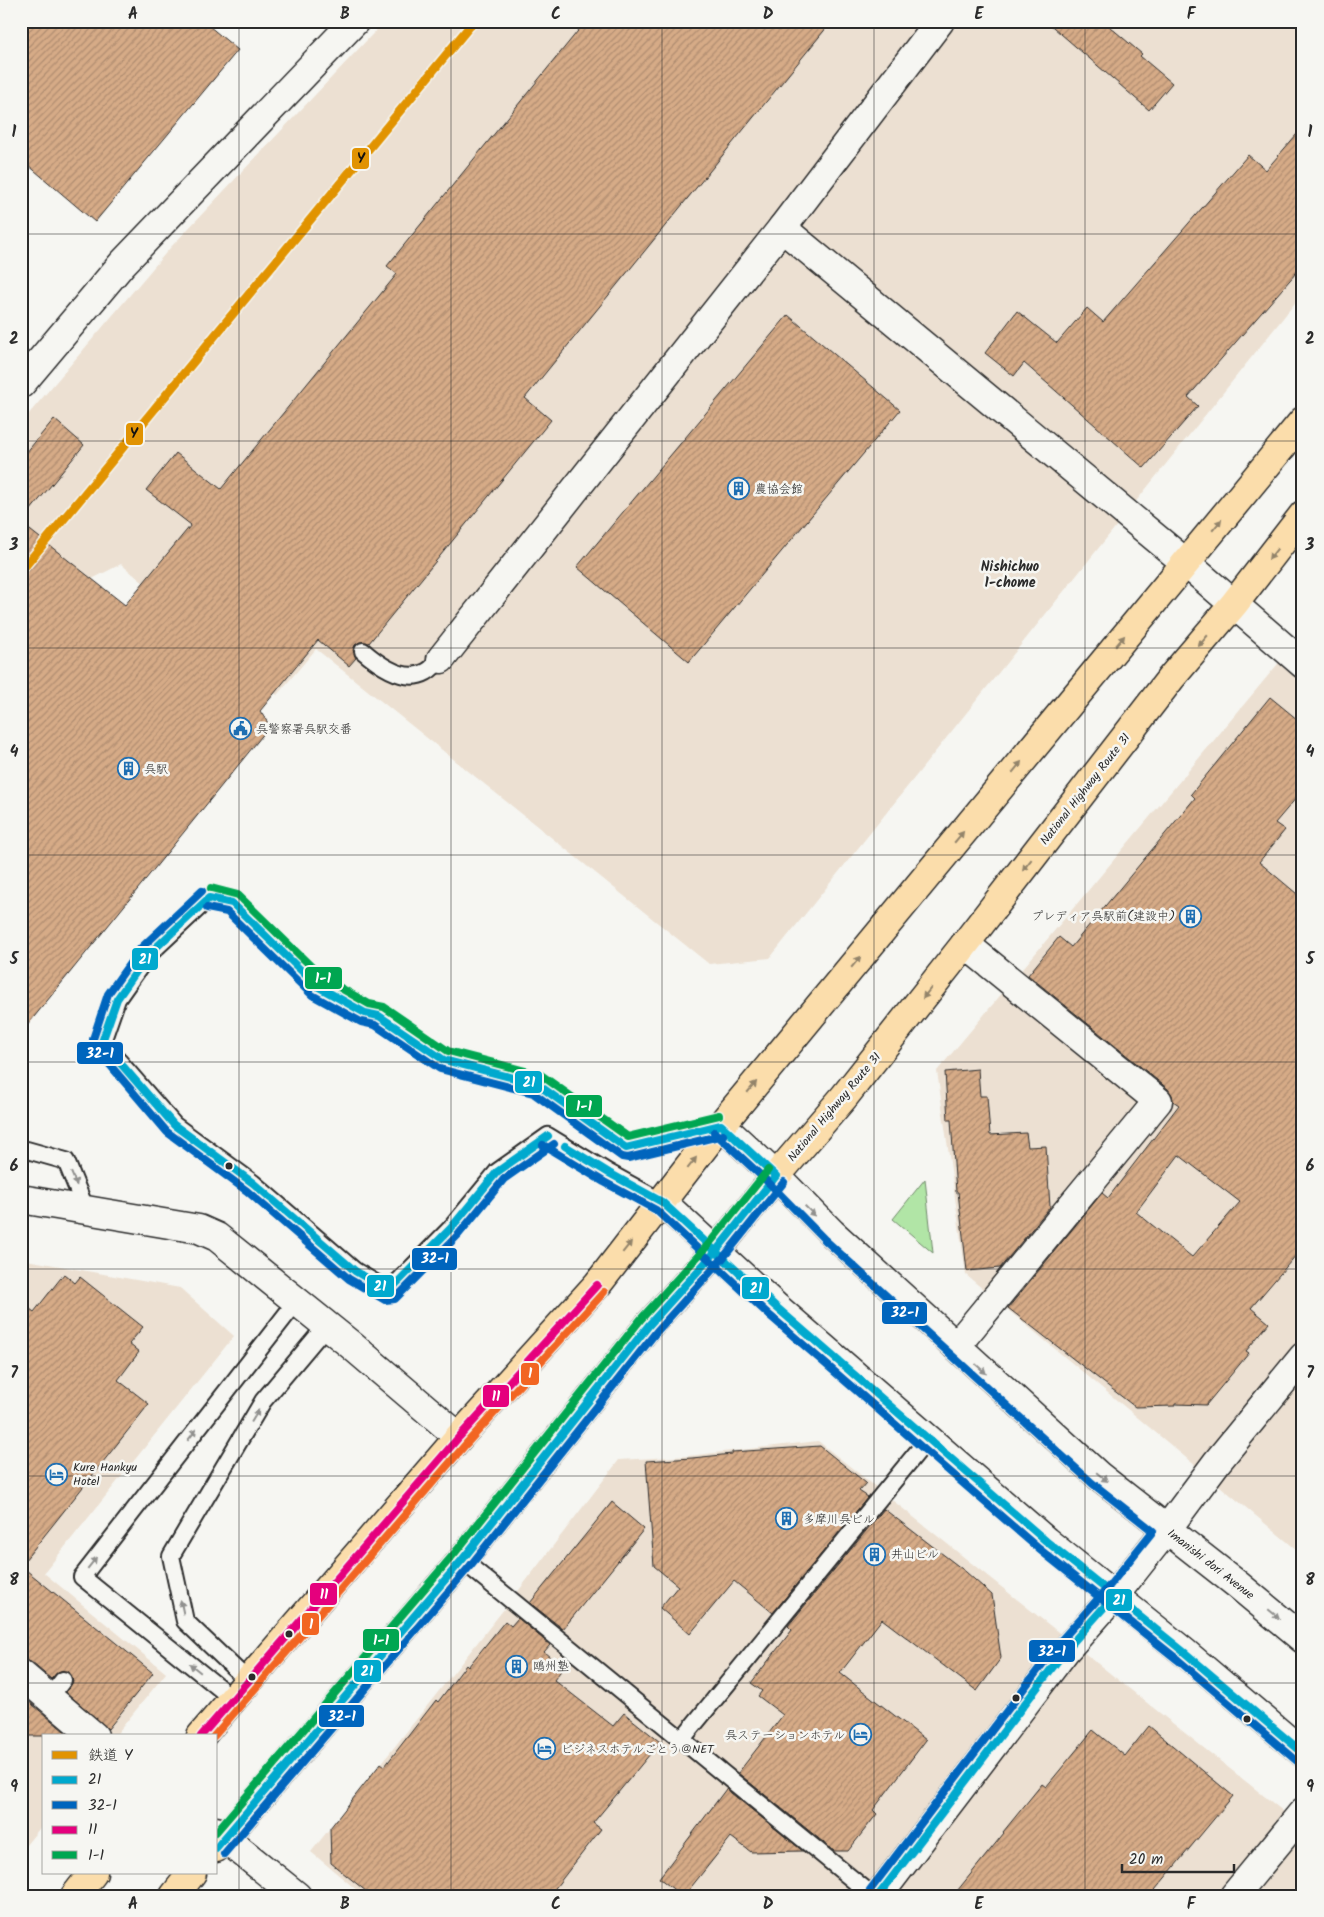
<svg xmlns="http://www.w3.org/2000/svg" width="1324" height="1917" viewBox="0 0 1324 1917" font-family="Kalam,'Klee One',sans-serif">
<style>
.built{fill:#ece0d2}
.green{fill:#b1e5a6;stroke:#6e8868}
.building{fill:url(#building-hatch);stroke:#2b2b2b;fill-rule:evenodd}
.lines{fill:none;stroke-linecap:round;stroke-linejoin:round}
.service-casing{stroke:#2b2b2b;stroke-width:20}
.minor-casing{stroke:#2b2b2b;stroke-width:31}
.tertiary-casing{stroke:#2b2b2b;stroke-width:31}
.trunk-casing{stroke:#2b2b2b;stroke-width:31}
.service{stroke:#f6f6f2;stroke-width:16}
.minor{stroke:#f6f6f2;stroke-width:28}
.tertiary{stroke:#f6f6f2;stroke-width:28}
.trunk{stroke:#fbddab;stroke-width:28}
.bus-1-casing{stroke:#f6f6f2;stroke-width:11}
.bus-2-casing{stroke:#f6f6f2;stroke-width:11}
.bus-3-casing{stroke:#f6f6f2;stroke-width:11}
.bus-4-casing{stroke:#f6f6f2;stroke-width:11}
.bus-5-casing{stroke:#f6f6f2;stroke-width:11}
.bus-1{stroke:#00a9ce;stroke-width:8}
.bus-2{stroke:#0065bd;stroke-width:8}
.bus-3{stroke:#e5007d;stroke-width:8}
.bus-4{stroke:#00a651;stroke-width:8}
.bus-5{stroke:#f26522;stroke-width:8}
.rail-1-casing{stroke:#f6f6f2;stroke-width:12}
.rail-1{stroke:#e19302;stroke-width:9}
.oneway{fill:#93846b}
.oneway2{fill:#90908e}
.grid{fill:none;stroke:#2b2b2b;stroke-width:1;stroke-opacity:0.55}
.bus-dot{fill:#2b2b2b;stroke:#f6f6f2;stroke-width:2}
.labels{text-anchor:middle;stroke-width:5;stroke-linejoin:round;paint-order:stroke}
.poi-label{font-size:12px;fill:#2b2b2b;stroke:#f6f6f2;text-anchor:start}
.street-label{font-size:12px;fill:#2b2b2b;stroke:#f6f6f2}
.neighbourhood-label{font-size:14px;font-weight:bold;fill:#2b2b2b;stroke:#f6f6f2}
.line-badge{stroke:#f6f6f2;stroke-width:2}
.badge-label{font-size:14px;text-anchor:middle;font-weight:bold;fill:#fff}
.pale-badge-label{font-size:14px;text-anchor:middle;font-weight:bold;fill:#111}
.neatline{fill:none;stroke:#2b2b2b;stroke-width:2}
.grid-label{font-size:16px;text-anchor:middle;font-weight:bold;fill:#2b2b2b}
</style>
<defs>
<pattern id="building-hatch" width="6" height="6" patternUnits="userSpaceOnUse" patternTransform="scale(1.25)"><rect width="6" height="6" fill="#d6ab87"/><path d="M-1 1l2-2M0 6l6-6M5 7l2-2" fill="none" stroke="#ae8b6f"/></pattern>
</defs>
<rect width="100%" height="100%" fill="#f6f6f2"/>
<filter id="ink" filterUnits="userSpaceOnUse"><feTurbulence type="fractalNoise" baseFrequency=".02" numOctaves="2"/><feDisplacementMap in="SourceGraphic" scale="10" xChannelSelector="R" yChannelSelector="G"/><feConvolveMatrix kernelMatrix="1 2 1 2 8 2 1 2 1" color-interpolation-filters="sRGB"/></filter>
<g filter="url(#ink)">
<path class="built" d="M 385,21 L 1303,21 L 1303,293 L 770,958 L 709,964 L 316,649 L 277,695 L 121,564 L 92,579 L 21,666 L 21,423 L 170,248 Z
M 1303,634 L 1303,1555 L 966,1275 L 937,1071 Z
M 21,1259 L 180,1288 L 234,1336 L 44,1573 L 166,1673 L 115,1736 L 44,1736 L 44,1823 L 21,1851 Z
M 818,1441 L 1303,1827 L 1303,1896 L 364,1896 L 311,1852 L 516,1594 L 619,1460 L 688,1456 Z"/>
<path class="green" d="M 925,1179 L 933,1253 L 893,1219 Z"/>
<path class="building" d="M 21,21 L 203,21 L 238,50 L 95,222 L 21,159 Z
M 586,21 L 832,21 L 525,398 L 551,420 L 369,643 L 360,642 L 355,645 L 353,650 L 356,658 L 349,666 L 318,640 L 260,711 L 270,726 L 21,1033 L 21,523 L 125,605 L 191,525 L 146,490 L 176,453 L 221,489 L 397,274 L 387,266 Z
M 1046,21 L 1103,21 L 1142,54 L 1140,56 L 1172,83 L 1149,110 Z
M 1303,127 L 1303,265 L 1188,397 L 1198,406 L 1144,468 L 1024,363 L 1014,376 L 985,353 L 1017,311 L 1057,343 L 1087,308 L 1103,322 L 1248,155 L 1266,170 Z
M 788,315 L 900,410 L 689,662 L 577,567 Z
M 54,419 L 84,445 L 21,522 L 21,459 Z
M 1270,697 L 1303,724 L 1303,790 L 1275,823 L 1285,830 L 1259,862 L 1303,899 L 1303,1247 L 1251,1308 L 1269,1323 L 1246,1351 L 1249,1353 L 1206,1405 L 1175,1404 L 1175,1406 L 1135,1407 L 1008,1308 L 1102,1193 L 1108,1198 L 1179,1105 L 1173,1101 L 1172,1095 L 1168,1089 L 1028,975 L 1059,937 L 1071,947 L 1195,798 L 1191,794 ZM 1179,1155 L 1240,1202 L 1192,1257 L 1136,1212 Z
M 978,1069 L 980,1096 L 987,1096 L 990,1135 L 1026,1133 L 1028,1147 L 1046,1146 L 1050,1207 L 1000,1268 L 967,1271 L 958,1192 L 956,1192 L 951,1120 L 948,1120 L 945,1072 Z
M 64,1274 L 75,1283 L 80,1277 L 143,1327 L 129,1344 L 139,1352 L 118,1380 L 149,1404 L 21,1565 L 21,1302 L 34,1312 Z
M 820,1446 L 866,1483 L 859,1491 L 868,1497 L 773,1613 L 734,1581 L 690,1634 L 660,1608 L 678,1586 L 654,1566 L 646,1461 L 692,1458 L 732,1454 L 732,1452 Z
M 612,1502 L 644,1529 L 563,1629 L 530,1603 Z
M 884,1509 L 966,1572 L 992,1595 L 1001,1658 L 977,1691 L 882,1619 L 840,1673 L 926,1740 L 873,1810 L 877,1814 L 848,1851 L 834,1851 L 738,1773 L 783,1715 L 758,1696 L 762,1691 L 751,1683 L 792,1630 L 788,1626 Z
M 21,1566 L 153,1673 L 108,1729 L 66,1692 L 73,1682 L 69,1672 L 60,1671 L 51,1679 L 31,1662 L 21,1659 Z
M 518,1618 L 550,1645 L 544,1652 L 563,1668 L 554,1680 L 613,1726 L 624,1713 L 660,1742 L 593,1823 L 601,1829 L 549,1896 L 372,1896 L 331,1863 L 330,1828 L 381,1763 L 385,1766 L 436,1700 L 438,1702 L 466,1665 L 468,1667 L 505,1621 L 511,1626 Z
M 21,1695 L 70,1736 L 21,1736 Z
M 1149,1726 L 1233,1796 L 1150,1896 L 953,1896 L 1004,1833 L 1003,1832 L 1042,1784 L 1046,1787 L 1093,1730 L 1125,1756 Z
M 726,1789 L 803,1851 L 751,1852 L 731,1837 L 684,1896 L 682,1896 L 659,1878 Z"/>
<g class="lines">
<defs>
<path id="service" d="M 363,651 C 378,664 405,684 426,672 C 432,669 436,663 441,659
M 21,1153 L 27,1150 L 66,1161 L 86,1210
M 662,1202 L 609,1173 L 548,1136 L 497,1172 L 451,1228 L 389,1291 L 355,1271 L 253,1183 L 174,1125 L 102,1042 L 117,999 L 148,955 L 209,898 L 232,903 L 317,986 L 365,1013 L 379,1016 L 444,1060 L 537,1084 L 626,1148 L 721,1125
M 462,1560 L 873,1896
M 248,1681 L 185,1621 L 171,1556 L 263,1401 L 326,1326
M 49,1698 L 63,1680
M 233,1699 L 82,1577 L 296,1302
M 682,1739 L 928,1439"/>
<path id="minor" d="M 441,659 L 782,228
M 956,1346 L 1158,1101 L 965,944
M 1234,1896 L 1303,1812"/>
<path id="tertiary" d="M 940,21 L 782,228 L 1186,563 L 1303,664
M 21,384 L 122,264 L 355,21
M 721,1125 L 776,1176 L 832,1233 L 1099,1476 L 1238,1585 L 1303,1639
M 21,1199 L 181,1226 L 199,1229 L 217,1237 L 351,1345 L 459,1437
M 662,1202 L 775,1306 L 1046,1541 L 1184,1652 L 1303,1753
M 21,1674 L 94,1736
M 216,1831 L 297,1896
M 878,1896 L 1065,1651 L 1114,1596 L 1167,1529 L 1217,1462 L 1303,1357"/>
<path id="trunk" d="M 201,1736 L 459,1437 L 597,1285 L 721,1125 L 1303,421
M 216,1848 L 462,1560 L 649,1325 L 716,1251 L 776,1176 L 844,1097 L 965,944 L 1171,678 L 1234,604 L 1303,515
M 75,1896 L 93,1873
M 174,1896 L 192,1873"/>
</defs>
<use href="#service" class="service-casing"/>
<use href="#minor" class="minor-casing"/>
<use href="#tertiary" class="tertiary-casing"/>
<use href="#trunk" class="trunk-casing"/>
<use href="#service" class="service"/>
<use href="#minor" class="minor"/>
<use href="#tertiary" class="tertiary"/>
<use href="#trunk" class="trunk"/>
<defs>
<path id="bus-1" d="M 565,1146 L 609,1173 L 662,1202 L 775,1306 L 1046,1541 L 1184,1652 L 1303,1753
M 216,1848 L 462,1560 L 649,1325 L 716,1251 L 776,1176 L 721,1125 L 626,1148 L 537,1084 L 444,1060 L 379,1016 L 365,1013 L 317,986 L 232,903 L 209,898 L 148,955 L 117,999 L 102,1042 L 174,1125 L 253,1183 L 355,1271 L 389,1291 L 451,1228 L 497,1172 L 548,1136
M 878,1896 L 1065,1651 L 1114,1596"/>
<path id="bus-2" d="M 202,891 L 140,949 L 108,994 L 93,1039 L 93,1045 L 167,1132 L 247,1191 L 349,1279 L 385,1300 L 395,1299 L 458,1235 L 504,1179 L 554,1144
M 207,908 L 227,912 L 312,995 L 361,1022 L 375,1025 L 440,1069 L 533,1093 L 622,1157 L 628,1158 L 723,1135
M 714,1132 L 769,1183 L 825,1240 L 1092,1483 L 1153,1531 L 1106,1590 L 1057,1645 L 870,1890
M 543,1145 L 604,1182 L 656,1210 L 768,1314 L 1039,1549 L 1178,1660 L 1297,1761
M 224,1854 L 470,1566 L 657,1331 L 723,1258 L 784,1182"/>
<path id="bus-3" d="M 201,1736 L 459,1437 L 597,1285"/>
<path id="bus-4" d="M 211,888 L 238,895 L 323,978 L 369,1004 L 384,1007 L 448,1051 L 541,1075 L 628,1137 L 719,1115
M 216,1832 L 454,1554 L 641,1319 L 708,1245 L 768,1170"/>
<path id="bus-5" d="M 214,1736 L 466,1444 L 604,1292"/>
</defs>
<use href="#bus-1" class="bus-1-casing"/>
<use href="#bus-2" class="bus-2-casing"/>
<use href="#bus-3" class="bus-3-casing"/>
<use href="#bus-4" class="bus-4-casing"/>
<use href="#bus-5" class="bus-5-casing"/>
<use href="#bus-1" class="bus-1"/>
<use href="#bus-2" class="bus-2"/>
<use href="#bus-3" class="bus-3"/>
<use href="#bus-4" class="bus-4"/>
<use href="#bus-5" class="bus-5"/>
<defs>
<path id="rail-1" d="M 21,571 L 474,21"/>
</defs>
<use href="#rail-1" class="rail-1-casing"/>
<use href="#rail-1" class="rail-1"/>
</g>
<defs><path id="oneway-solid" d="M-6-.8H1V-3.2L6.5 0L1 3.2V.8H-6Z" transform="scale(1.25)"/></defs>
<g class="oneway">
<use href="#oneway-solid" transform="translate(1217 525) rotate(-50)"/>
<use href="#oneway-solid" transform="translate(1273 554) rotate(128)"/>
<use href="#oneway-solid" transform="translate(1120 641) rotate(-50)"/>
<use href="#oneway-solid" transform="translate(1203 641) rotate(130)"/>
<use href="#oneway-solid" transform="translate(1017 767) rotate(-51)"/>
<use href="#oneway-solid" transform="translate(959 837) rotate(-50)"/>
<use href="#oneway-solid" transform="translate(1027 865) rotate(128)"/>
<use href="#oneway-solid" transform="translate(856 962) rotate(-50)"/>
<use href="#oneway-solid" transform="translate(927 993) rotate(128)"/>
<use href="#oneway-solid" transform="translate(752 1087) rotate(-50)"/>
<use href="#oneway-solid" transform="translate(692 1163) rotate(-52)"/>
<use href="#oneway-solid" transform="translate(627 1247) rotate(-52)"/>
</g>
<g class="oneway2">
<use href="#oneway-solid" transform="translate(74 1179) rotate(67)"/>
<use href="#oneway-solid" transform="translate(810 1211) rotate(45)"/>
<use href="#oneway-solid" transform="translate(981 1369) rotate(42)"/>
<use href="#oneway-solid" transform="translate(255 1416) rotate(-59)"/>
<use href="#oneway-solid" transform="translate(192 1435) rotate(-52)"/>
<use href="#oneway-solid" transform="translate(1102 1477) rotate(39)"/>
<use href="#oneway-solid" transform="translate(92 1563) rotate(-52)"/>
<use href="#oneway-solid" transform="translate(182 1607) rotate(-102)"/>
<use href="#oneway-solid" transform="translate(1274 1614) rotate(40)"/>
<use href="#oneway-solid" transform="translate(195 1668) rotate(-141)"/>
</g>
</g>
<path class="grid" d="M 239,21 L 239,1896M 451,21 L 451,1896M 662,21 L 662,1896M 874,21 L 874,1896M 1085,21 L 1085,1896M 21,234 L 1303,234M 21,441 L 1303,441M 21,648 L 1303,648M 21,855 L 1303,855M 21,1062 L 1303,1062M 21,1269 L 1303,1269M 21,1476 L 1303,1476M 21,1683 L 1303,1683"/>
<defs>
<symbol id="building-ring" viewBox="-11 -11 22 22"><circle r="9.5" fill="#f6f6f2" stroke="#1f6fb2" stroke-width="1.5"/><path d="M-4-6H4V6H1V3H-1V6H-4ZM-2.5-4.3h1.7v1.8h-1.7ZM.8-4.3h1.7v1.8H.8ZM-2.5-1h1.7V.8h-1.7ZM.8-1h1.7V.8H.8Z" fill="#1f6fb2"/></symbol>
<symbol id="civic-ring" viewBox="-11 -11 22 22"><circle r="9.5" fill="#f6f6f2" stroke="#1f6fb2" stroke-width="1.5"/><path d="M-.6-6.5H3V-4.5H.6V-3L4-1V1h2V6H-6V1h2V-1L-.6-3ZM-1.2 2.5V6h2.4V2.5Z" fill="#1f6fb2"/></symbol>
<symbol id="hotel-ring" viewBox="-11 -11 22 22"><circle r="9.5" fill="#f6f6f2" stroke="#1f6fb2" stroke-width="1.5"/><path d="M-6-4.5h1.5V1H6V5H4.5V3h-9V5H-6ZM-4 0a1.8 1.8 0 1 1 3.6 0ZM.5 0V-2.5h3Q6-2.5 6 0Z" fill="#1f6fb2"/></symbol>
</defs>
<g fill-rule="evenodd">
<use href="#building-ring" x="726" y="476" width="25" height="25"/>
<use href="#civic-ring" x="228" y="716" width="25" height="25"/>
<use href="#building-ring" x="116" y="756" width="25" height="25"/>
<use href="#building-ring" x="1178" y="904" width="25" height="25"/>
<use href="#hotel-ring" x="44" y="1462" width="25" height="25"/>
<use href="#building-ring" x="774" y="1506" width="25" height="25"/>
<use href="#building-ring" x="862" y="1542" width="25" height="25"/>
<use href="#building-ring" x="504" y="1654" width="25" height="25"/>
<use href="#hotel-ring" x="848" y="1722" width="25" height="25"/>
<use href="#hotel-ring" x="532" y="1736" width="25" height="25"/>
</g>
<g class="bus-dot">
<circle cx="229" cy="1166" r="4.5"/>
<circle cx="289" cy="1634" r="4.5"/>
<circle cx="252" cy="1677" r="4.5"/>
<circle cx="1016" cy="1698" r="4.5"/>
<circle cx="1247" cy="1719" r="4.5"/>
</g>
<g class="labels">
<g class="poi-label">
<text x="755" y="493">農協会館</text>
<text x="256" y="733">呉警察署呉駅交番</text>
<text x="144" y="773">呉駅</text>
<text x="1175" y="920" text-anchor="end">プレディア呉駅前(建設中)</text>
<text x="73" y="1471">Kure Hankyu<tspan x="73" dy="14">Hotel</tspan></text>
<text x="803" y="1523">多摩川呉ビル</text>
<text x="891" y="1558">井山ビル</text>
<text x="533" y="1670">鴎州塾</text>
<text x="845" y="1739" text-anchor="end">呉ステーションホテル</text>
<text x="561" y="1753">ビジネスホテルごとう＠NET</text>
</g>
<g class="street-label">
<text transform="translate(1085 789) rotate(-52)" y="4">National Highway Route 31</text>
<text transform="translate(834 1107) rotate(-50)" y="4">National Highway Route 31</text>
<text transform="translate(1211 1564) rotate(38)" y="4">Imanishi dori Avenue</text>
</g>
<g class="neighbourhood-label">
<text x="1010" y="571">Nishichuo<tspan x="1010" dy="16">1-chome</tspan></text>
</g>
</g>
<g class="line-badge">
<rect x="351" y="147" width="19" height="23" rx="5" fill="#e19302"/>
<rect x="125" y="422" width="19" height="24" rx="5" fill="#e19302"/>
<rect x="131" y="947" width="28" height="24" rx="5" fill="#00a9ce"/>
<rect x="304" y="966" width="39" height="24" rx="5" fill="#00a651"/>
<rect x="76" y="1041" width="48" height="24" rx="5" fill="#0065bd"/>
<rect x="514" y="1070" width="29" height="24" rx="5" fill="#00a9ce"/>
<rect x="565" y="1094" width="38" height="24" rx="5" fill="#00a651"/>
<rect x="411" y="1247" width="47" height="24" rx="5" fill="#0065bd"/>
<rect x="366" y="1274" width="29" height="24" rx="5" fill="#00a9ce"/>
<rect x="741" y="1276" width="29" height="24" rx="5" fill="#00a9ce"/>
<rect x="881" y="1301" width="47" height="24" rx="5" fill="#0065bd"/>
<rect x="520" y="1362" width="20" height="24" rx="5" fill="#f26522"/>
<rect x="482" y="1384" width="28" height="24" rx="5" fill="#e5007d"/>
<rect x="309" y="1582" width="29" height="24" rx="5" fill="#e5007d"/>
<rect x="1105" y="1588" width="28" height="24" rx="5" fill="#00a9ce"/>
<rect x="301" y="1612" width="19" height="24" rx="5" fill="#f26522"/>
<rect x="362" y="1628" width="38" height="24" rx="5" fill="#00a651"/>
<rect x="1028" y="1639" width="48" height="24" rx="5" fill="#0065bd"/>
<rect x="353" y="1659" width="29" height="24" rx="5" fill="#00a9ce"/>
<rect x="318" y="1704" width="47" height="24" rx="5" fill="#0065bd"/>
</g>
<g class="badge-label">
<text x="145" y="964">21</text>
<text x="323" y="983">1-1</text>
<text x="100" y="1058">32-1</text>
<text x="529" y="1087">21</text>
<text x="584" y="1111">1-1</text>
<text x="435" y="1263">32-1</text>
<text x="380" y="1291">21</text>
<text x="756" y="1293">21</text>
<text x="905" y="1317">32-1</text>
<text x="530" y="1378">1</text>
<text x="496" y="1401">11</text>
<text x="324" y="1599">11</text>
<text x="1119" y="1605">21</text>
<text x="311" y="1629">1</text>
<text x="381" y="1645">1-1</text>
<text x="1052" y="1656">32-1</text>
<text x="367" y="1676">21</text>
<text x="342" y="1721">32-1</text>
</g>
<g class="pale-badge-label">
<text x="361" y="163">Y</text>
<text x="134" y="438">Y</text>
</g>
<rect width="1324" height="1917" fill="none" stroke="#f6f6f2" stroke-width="55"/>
<rect x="42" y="1734" width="175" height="140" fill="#f6f6f2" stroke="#a5a5a2"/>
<rect x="52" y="1751" width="25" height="8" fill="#e19302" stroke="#a5a5a2"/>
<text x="88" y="1760" font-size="15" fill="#2b2b2b">鉄道 Y</text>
<rect x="52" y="1776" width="25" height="8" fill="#00a9ce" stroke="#a5a5a2"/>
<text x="88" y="1784" font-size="15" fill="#2b2b2b">21</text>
<rect x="52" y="1801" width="25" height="8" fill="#0065bd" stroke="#a5a5a2"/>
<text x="88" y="1810" font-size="15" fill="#2b2b2b">32-1</text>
<rect x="52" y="1826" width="25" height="8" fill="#e5007d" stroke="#a5a5a2"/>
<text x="88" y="1834" font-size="15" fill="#2b2b2b">11</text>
<rect x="52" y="1851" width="25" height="8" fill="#00a651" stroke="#a5a5a2"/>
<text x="88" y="1860" font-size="15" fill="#2b2b2b">1-1</text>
<path d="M1122 1864v8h112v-8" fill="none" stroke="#2b2b2b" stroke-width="2.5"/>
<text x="1129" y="1864" font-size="15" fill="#2b2b2b" stroke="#f6f6f2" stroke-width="4" paint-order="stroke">20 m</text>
<rect x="28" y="28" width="1268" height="1862" class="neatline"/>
<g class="grid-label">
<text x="133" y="19">A</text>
<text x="345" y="19">B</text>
<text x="556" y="19">C</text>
<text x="768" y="19">D</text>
<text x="979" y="19">E</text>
<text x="1191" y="19">F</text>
<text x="14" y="137">1</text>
<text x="1310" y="137">1</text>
<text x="14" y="344">2</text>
<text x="1310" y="344">2</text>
<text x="14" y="550">3</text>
<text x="1310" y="550">3</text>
<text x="14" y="757">4</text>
<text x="1310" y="757">4</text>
<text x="14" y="964">5</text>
<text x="1310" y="964">5</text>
<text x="14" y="1171">6</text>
<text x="1310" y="1171">6</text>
<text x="14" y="1378">7</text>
<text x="1310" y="1378">7</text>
<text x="14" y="1585">8</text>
<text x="1310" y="1585">8</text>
<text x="14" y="1792">9</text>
<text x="1310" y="1792">9</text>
<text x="133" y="1909">A</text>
<text x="345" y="1909">B</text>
<text x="556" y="1909">C</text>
<text x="768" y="1909">D</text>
<text x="979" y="1909">E</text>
<text x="1191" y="1909">F</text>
</g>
</svg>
